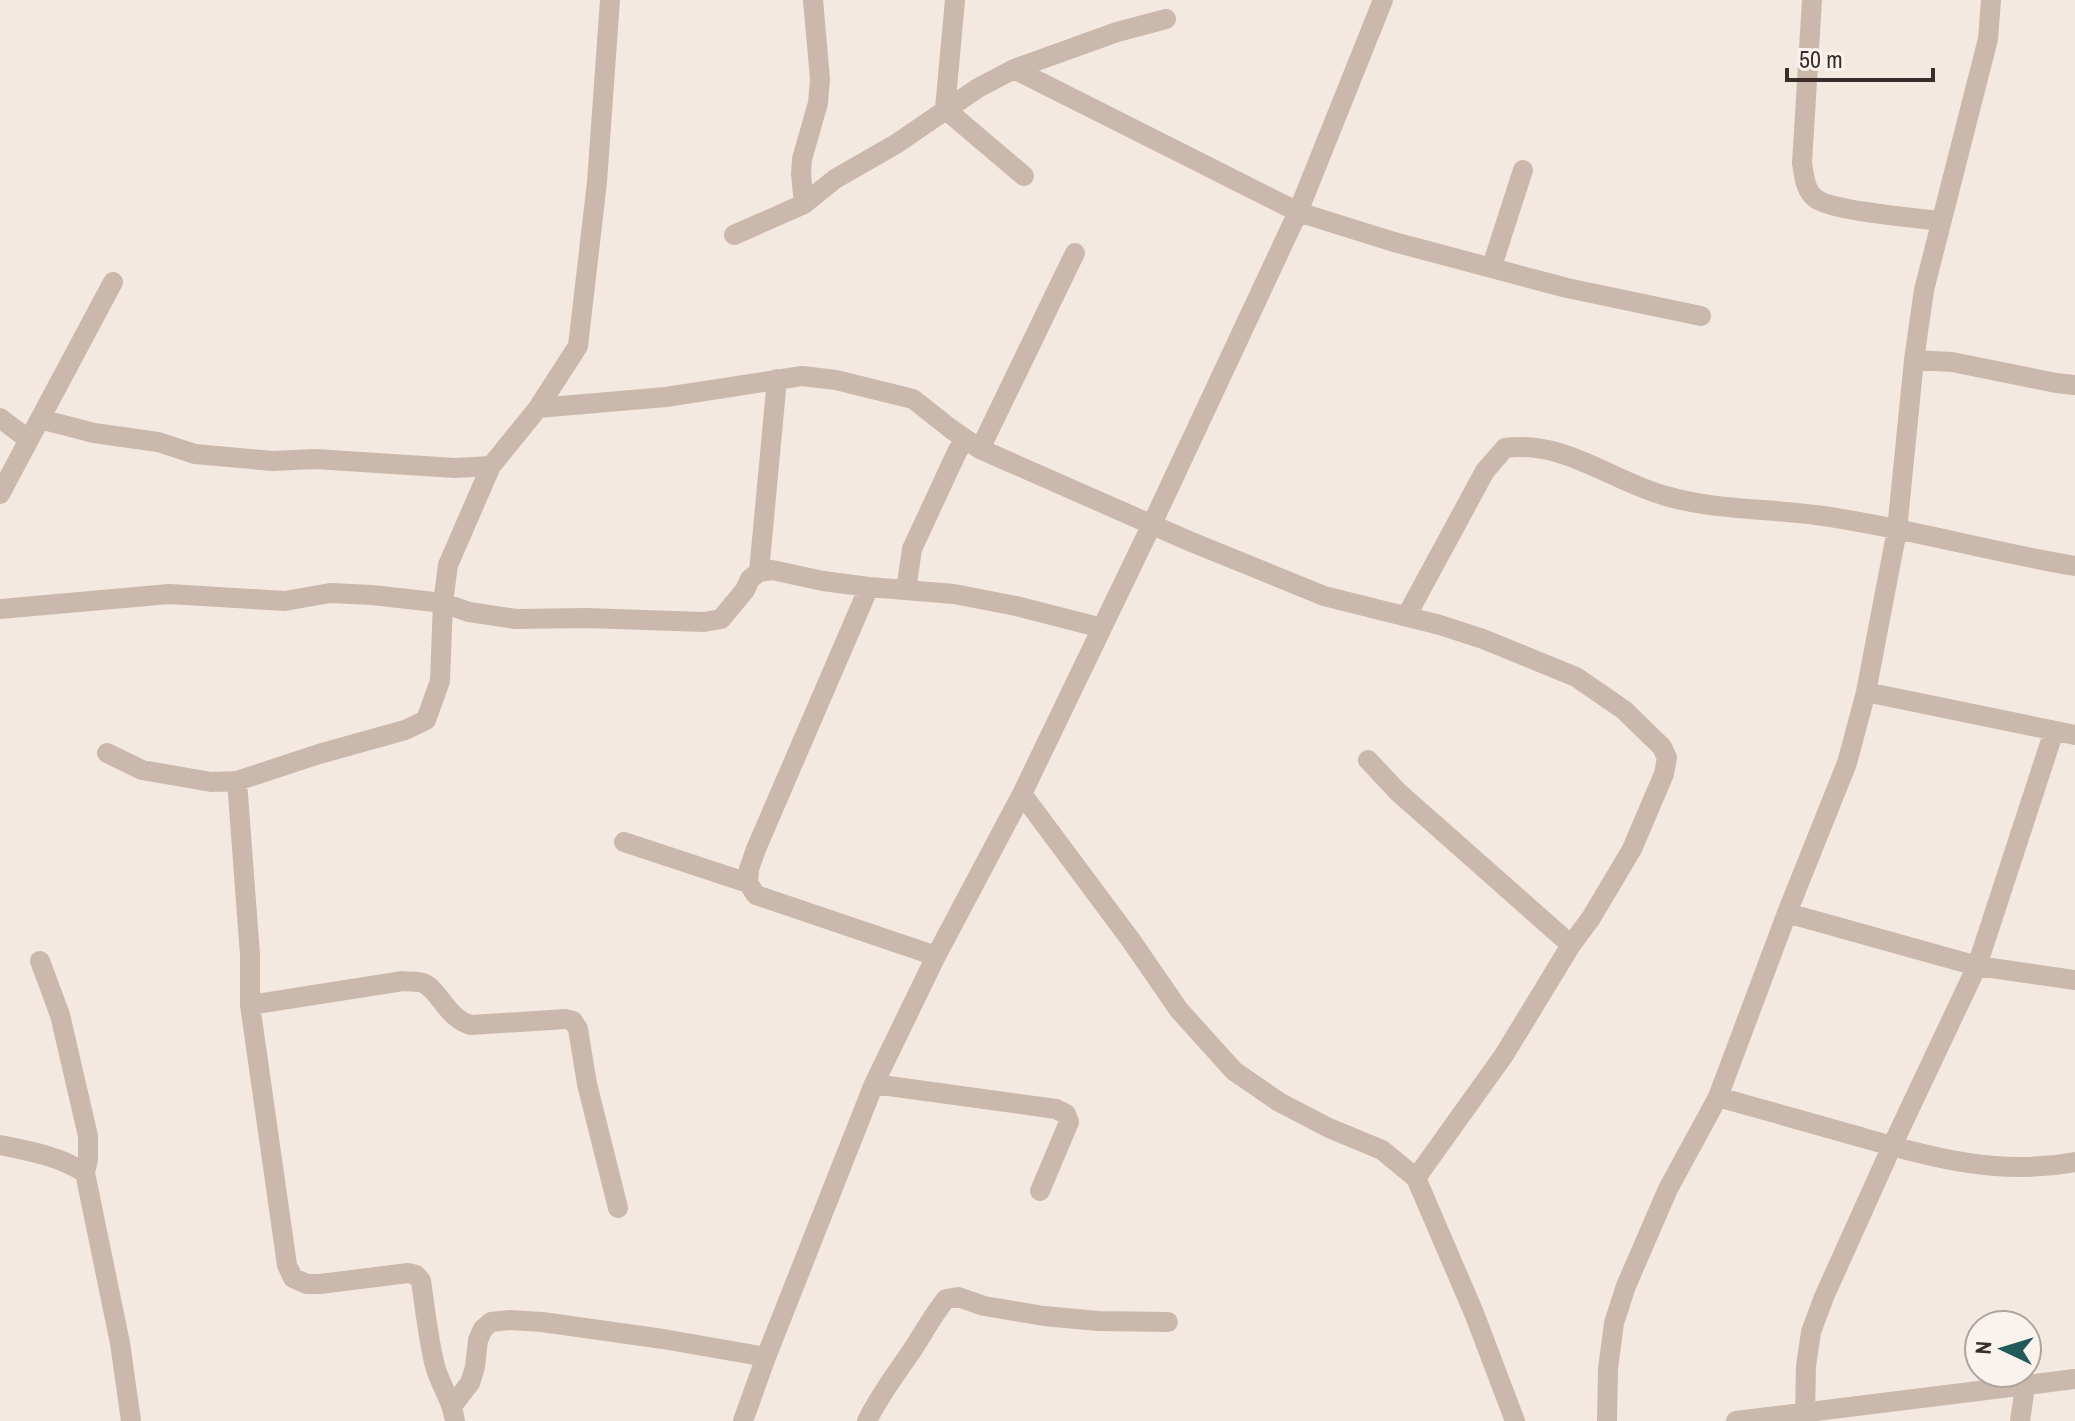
<svg xmlns="http://www.w3.org/2000/svg" width="2075" height="1421" viewBox="0 0 2075 1421" font-family="'Archivo Narrow',sans-serif">
<style>
.lines{fill:none;stroke-linecap:round;stroke-linejoin:round}
.minor{stroke:#cbb8ac;stroke-width:20}
</style>
<rect width="100%" height="100%" fill="#f3e9e1"/>
<g class="lines">
<path class="minor" d="M 955,0 L 945,109 L 1024,176
M 1812,0 L 1802,163 C 1804,175 1805,190 1815,198 C 1830,211 1916,218 1941,221
M 1014,69 L 1298,212 L 1394,242 L 1567,288 L 1701,316
M 804,204 L 801,174 L 802,159 L 818,103 L 820,79 L 813,0
M 734,235 L 804,204 L 835,179 L 896,144 L 978,88 L 1014,69 L 1117,32 L 1166,19
M 1492,266 L 1523,170
M 1914,360 L 1952,362 L 2056,383 L 2075,385
M 538,408 L 666,397 L 802,376 L 836,380 L 913,399 L 951,429 L 980,449 L 1189,541 L 1324,596 L 1440,625 L 1483,639 L 1576,677 L 1624,710 L 1662,747 L 1667,758 L 1664,774 L 1632,849 L 1591,918 L 1571,945 L 1504,1055 L 1416,1178
M 0,418 L 29,440
M 40,419 L 94,433 L 158,442 L 195,454 L 272,461 L 315,459 L 455,468 L 491,466
M 980,449 L 1075,253
M 0,494 L 113,282
M 759,572 L 777,379
M 906,590 L 912,549 L 957,452 L 965,439
M 0,609 L 169,594 L 285,601 L 330,593 L 372,595 L 443,603 L 469,612 L 516,619 L 586,618 L 704,622 L 721,619 L 745,590 L 750,579 L 759,572 L 772,570 L 823,581 L 869,587 L 954,594 L 1016,606 L 1102,628
M 1407,615 L 1485,471 L 1505,448 C 1565,440 1611,481 1666,496 C 1717,511 1771,508 1823,516 C 1908,528 1991,552 2075,566
M 1866,692 L 2075,735
M 107,753 L 142,770 L 211,782 L 237,781 L 319,754 L 405,730 L 426,720 L 440,681 L 443,603 L 448,565 L 491,466 L 538,408 L 578,346 L 597,182 L 610,0
M 1368,760 L 1398,792 L 1571,945
M 237,781 L 250,955 L 250,1005 L 287,1265 L 293,1278 L 307,1284 L 320,1284 L 408,1273 L 416,1275 L 421,1281 C 425,1308 428,1336 434,1362 C 439,1385 452,1398 455,1421
M 1022,794 L 1130,939 L 1179,1010 L 1234,1071 L 1279,1102 L 1329,1128 L 1382,1150 L 1416,1178 L 1474,1313 L 1515,1421
M 624,842 L 748,883 L 756,895 L 936,956
M 748,883 L 749,869 L 756,849 L 869,587
M 1787,913 L 1977,966 L 2075,980
M 40,961 L 60,1015 L 88,1136 L 88,1159 L 85,1173 L 120,1343 L 131,1421
M 250,1005 L 403,981 C 409,982 417,981 423,983 C 440,990 446,1018 471,1025 L 566,1019 L 573,1021 L 578,1029 L 587,1084 L 618,1208
M 874,1084 L 1056,1109 L 1066,1114 L 1069,1122 L 1040,1191
M 1718,1097 C 1763,1110 1808,1122 1853,1135 C 1928,1156 1996,1177 2075,1162
M 0,1145 C 30,1151 59,1156 85,1173
M 453,1405 L 470,1383 L 475,1367 L 478,1340 L 483,1329 L 491,1322 L 510,1320 L 542,1322 L 663,1339 L 766,1357
M 1805,1413 L 1806,1366 L 1811,1332 L 1824,1297 L 1892,1146 L 1977,966 L 2054,731
M 743,1421 L 766,1357 L 874,1084 L 936,956 L 1022,794 L 1152,524 L 1298,212 L 1383,0
M 867,1421 C 879,1396 895,1375 911,1352 C 923,1334 932,1316 946,1299 L 958,1297 L 984,1306 L 1044,1316 L 1098,1321 L 1168,1322
M 1607,1421 L 1608,1369 L 1614,1323 L 1626,1286 L 1668,1189 L 1718,1097 L 1787,913 L 1847,763 L 1866,692 L 1897,530 L 1914,360 L 1924,290 L 1988,39 L 1991,0
M 1736,1421 L 2075,1379
M 2020,1421 L 2025,1387"/>
</g>
<g transform="translate(2003 1349) rotate(274)"><circle r="38" fill="#faf3ed" stroke="#ada49f" stroke-width="2"/>
<path d="M0-6L14 30L0 20L-14 30Z" fill="#215a59"/>
<text y="-12" font-size="22" font-weight="bold" text-anchor="middle" fill="#392e2b">N</text>
</g>
<path d="M1787 68v12h146v-12" fill="none" stroke="#392e2b" stroke-width="4"/>
<text x="1799" y="68" font-size="24" fill="#392e2b" stroke="#faf3ed" stroke-width="6" paint-order="stroke">50 m</text>
</svg>
